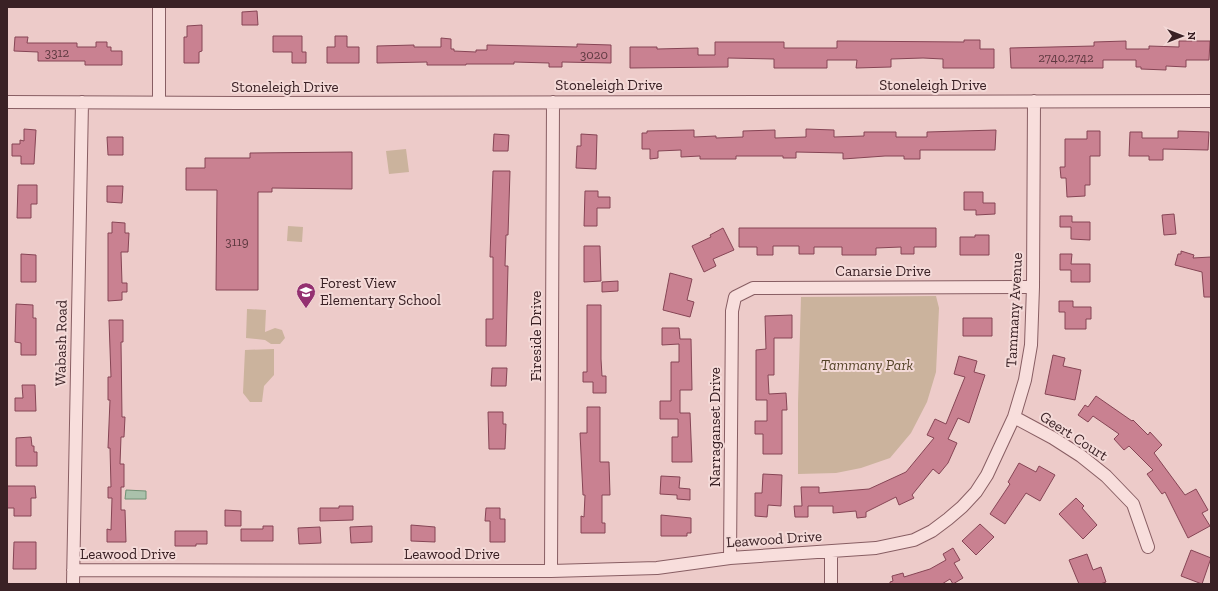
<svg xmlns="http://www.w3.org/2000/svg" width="1218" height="591" viewBox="0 0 1218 591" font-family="'Zilla Slab',serif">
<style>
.green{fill:#cbb39d}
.water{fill:#aac1ab;stroke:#709074}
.building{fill:#c98191;stroke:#864555}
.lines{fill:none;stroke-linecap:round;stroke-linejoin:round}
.street-casing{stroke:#885e63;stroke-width:14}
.street{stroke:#f8dedc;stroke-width:12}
.labels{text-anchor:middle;stroke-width:4;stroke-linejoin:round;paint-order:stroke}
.number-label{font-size:13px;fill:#5e3940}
.street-label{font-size:15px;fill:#3a2125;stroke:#f4dad8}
.poi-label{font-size:15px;fill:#3a2125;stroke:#f4dad8;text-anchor:start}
.park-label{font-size:15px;font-style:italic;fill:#554429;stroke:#f4dad8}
</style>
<rect width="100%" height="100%" fill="#edcbc9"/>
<path class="green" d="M 406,149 L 409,172 L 389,174 L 386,151 Z
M 288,226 L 303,227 L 302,242 L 287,241 Z
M 936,296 L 939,308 L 936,372 L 927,402 L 911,433 L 890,458 L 861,468 L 836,473 L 798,474 L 798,403 L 801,297 Z
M 247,309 L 266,310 L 265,332 L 275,328 L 282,330 L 285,338 L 280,344 L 271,344 L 265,340 L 246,338 Z
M 274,349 L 274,375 L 264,386 L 262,402 L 250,402 L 243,393 L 245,350 Z"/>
<path class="water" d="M 126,490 L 146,491 L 146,499 L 125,499 Z"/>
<path class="building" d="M 257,11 L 258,25 L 242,25 L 242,12 Z
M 202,25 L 202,51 L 199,52 L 199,63 L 184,63 L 184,37 L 187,37 L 187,26 Z
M 273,36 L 302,36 L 302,52 L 306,52 L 306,63 L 292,63 L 292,52 L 273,52 Z
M 335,36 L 347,36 L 347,47 L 359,47 L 359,63 L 327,63 L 327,47 L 335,47 Z
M 15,37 L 28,37 L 27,43 L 77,43 L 77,47 L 96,47 L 96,42 L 107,42 L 107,47 L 111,47 L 111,51 L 122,51 L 122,65 L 85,65 L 85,61 L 38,61 L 38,52 L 14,51 Z
M 441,38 L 451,39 L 451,49 L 454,49 L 454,51 L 476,52 L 476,50 L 487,50 L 487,45 L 577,47 L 577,44 L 611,45 L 611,63 L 562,62 L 562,67 L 549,67 L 549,63 L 514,62 L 514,64 L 466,64 L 466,65 L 427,65 L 427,62 L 377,63 L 377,46 L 414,45 L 414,47 L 441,47 Z
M 964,40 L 980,40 L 980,49 L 994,49 L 994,68 L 943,68 L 943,59 L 923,58 L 891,59 L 891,67 L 856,68 L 857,60 L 827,60 L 827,68 L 774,68 L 774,59 L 728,58 L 728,67 L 630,68 L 630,47 L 657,47 L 657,49 L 698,48 L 698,55 L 715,55 L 715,42 L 784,42 L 784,48 L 837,48 L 837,41 L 964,42 Z
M 1126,41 L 1126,49 L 1149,49 L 1149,46 L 1179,47 L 1179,41 L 1210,41 L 1209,60 L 1186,60 L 1186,67 L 1166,66 L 1166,70 L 1141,69 L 1141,67 L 1136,67 L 1136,60 L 1103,60 L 1103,68 L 1011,68 L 1010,48 L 1094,46 L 1094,42 Z
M 24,129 L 36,130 L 34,164 L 21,164 L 21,156 L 12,156 L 12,144 L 20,144 L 20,140 L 24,141 Z
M 806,129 L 834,130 L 834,137 L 864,136 L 864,132 L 896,132 L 896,137 L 927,137 L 927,132 L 996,130 L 995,150 L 920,150 L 920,159 L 904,159 L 904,156 L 885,156 L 843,159 L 843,153 L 796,152 L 796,158 L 783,158 L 783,156 L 736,156 L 736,159 L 700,159 L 700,156 L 681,157 L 681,150 L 658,151 L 658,158 L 650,159 L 650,149 L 642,149 L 642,133 L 647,133 L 647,131 L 694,130 L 694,137 L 716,136 L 716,138 L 743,137 L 743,131 L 775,130 L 775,138 L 806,137 Z
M 1087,131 L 1100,131 L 1100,156 L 1090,156 L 1090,185 L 1085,185 L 1085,196 L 1067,197 L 1066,178 L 1061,178 L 1060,167 L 1065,167 L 1065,139 L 1087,139 Z
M 1178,131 L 1209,132 L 1208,150 L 1163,149 L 1163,160 L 1149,160 L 1149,156 L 1129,156 L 1130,132 L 1142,132 L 1142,138 L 1178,138 Z
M 494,134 L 509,135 L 508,151 L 493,151 Z
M 581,134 L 597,135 L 596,169 L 576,168 L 577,146 L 581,146 Z
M 107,137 L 123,137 L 123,155 L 108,155 Z
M 352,152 L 352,189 L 272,188 L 272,192 L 258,192 L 258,290 L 216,290 L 217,190 L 186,190 L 186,168 L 205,168 L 205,158 L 250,158 L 250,153 Z
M 493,171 L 510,171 L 508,235 L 506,235 L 505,266 L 508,266 L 506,346 L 486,346 L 486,319 L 493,319 L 493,257 L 490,257 Z
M 18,185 L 37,185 L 37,204 L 31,204 L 31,218 L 17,218 Z
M 107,186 L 123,186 L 122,203 L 107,202 Z
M 585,191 L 598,191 L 598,197 L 610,197 L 610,208 L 597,208 L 597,226 L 584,226 Z
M 964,192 L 983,192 L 983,203 L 995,203 L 995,214 L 976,215 L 976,210 L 964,210 Z
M 1174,214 L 1176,234 L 1164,235 L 1162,215 Z
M 1060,216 L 1072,216 L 1072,222 L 1090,222 L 1090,240 L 1071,239 L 1071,227 L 1060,227 Z
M 112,222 L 125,223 L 125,233 L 129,233 L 128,252 L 121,252 L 122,283 L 127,283 L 127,292 L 122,292 L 122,300 L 108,301 L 108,233 L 112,233 Z
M 723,228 L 734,250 L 713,259 L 716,266 L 704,272 L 692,246 L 711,237 L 710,235 Z
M 739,228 L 936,228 L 936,247 L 914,247 L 914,254 L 901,254 L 901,247 L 876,248 L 876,255 L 842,255 L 842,247 L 814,247 L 814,254 L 799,254 L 799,246 L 773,246 L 773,255 L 757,255 L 757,247 L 739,247 Z
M 975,235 L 989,235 L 989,255 L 960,255 L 960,237 L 975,237 Z
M 584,246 L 600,246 L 601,281 L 584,282 Z
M 1181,251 L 1194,255 L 1193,258 L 1211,257 L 1211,297 L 1204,297 L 1202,272 L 1175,265 L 1178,254 L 1181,254 Z
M 21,254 L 36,255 L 36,282 L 21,282 Z
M 1060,254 L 1072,254 L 1071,264 L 1090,264 L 1090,282 L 1071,282 L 1071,270 L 1060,270 Z
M 670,273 L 692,279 L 687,300 L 694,302 L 690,317 L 663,310 Z
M 618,281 L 618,291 L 602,292 L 602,282 Z
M 1059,301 L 1073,301 L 1073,307 L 1091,307 L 1091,319 L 1086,319 L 1086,329 L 1065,329 L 1065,312 L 1059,312 Z
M 16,304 L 33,305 L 33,318 L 36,318 L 36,355 L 21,355 L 21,343 L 15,342 Z
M 587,305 L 601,305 L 601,359 L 602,376 L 606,376 L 606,393 L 593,393 L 593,382 L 583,382 L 583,372 L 587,372 Z
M 792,315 L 792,338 L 774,338 L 774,375 L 768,375 L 769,394 L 786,393 L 787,410 L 782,410 L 782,454 L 763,454 L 763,434 L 755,434 L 755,421 L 767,421 L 767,400 L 756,400 L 756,350 L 766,349 L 765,316 Z
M 963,318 L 992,318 L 992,336 L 963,336 Z
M 109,320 L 123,320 L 123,342 L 121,342 L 122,417 L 125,417 L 124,437 L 121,437 L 120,464 L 124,464 L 124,487 L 121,487 L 121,510 L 125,510 L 126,542 L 107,542 L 107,529 L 111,530 L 112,498 L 108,498 L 108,487 L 111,487 L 110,448 L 108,448 L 110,400 L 108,400 L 108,377 L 111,377 Z
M 662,328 L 679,328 L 680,339 L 691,339 L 692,390 L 680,390 L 680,413 L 690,413 L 692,462 L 672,462 L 672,437 L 678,437 L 678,419 L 660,419 L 660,401 L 671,401 L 671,362 L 679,362 L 679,344 L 662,345 Z
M 1053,355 L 1065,358 L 1063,366 L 1081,370 L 1075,400 L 1045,394 Z
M 959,356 L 977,361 L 974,372 L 985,375 L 969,423 L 958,418 L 948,439 L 957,443 L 948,463 L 939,474 L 933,469 L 912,495 L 914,498 L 899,505 L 896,497 L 866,512 L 866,517 L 857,518 L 856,511 L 833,513 L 833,506 L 808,506 L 808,517 L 795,517 L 794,506 L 802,506 L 801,487 L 819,487 L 819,493 L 869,489 L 906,472 L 934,438 L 927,435 L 935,419 L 946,424 L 965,377 L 954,374 Z
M 492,368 L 507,368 L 506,386 L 491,386 Z
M 22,385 L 35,385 L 36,411 L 15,411 L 15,398 L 23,398 Z
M 1096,396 L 1132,421 L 1133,420 L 1148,435 L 1150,432 L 1162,445 L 1154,453 L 1185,495 L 1196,489 L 1208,510 L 1202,513 L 1210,526 L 1188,538 L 1165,492 L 1162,494 L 1147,474 L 1153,470 L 1129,446 L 1124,450 L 1114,439 L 1119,434 L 1093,416 L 1088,422 L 1078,415 L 1085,405 L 1088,407 Z
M 587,407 L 600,407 L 600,462 L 609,462 L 610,495 L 602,495 L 602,523 L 605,523 L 605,533 L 581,533 L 581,516 L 584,517 L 585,495 L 583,495 L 580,433 L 587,433 Z
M 488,412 L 503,412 L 503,424 L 506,424 L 505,449 L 489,449 Z
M 31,437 L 32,446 L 34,446 L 34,452 L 37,452 L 37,466 L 16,466 L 16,438 Z
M 1019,463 L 1036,472 L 1039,466 L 1055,475 L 1040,501 L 1026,493 L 1005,524 L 990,514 L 1010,484 L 1008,482 Z
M 763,474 L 782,475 L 781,506 L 768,505 L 767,517 L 755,516 L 755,493 L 762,493 Z
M 661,476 L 680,477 L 679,488 L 690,489 L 690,500 L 677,499 L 677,495 L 660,494 Z
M 7,486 L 35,486 L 36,498 L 31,498 L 31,516 L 14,516 L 14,508 L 7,508 Z
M 1076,498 L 1084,506 L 1082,508 L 1097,525 L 1083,539 L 1059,514 Z
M 339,506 L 353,506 L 353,520 L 320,521 L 320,508 L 339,508 Z
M 486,508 L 500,508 L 500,519 L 505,519 L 505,542 L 490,542 L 490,521 L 485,521 Z
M 225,510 L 241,511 L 241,526 L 225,526 Z
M 661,515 L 691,518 L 691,533 L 687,533 L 687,536 L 661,536 Z
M 980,524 L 994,537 L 976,555 L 962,541 Z
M 411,525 L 435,527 L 435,542 L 411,541 Z
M 263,526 L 273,526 L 273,541 L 241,541 L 241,529 L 263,529 Z
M 372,526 L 372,542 L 351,543 L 350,527 Z
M 320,527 L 321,543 L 299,544 L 298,528 Z
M 175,531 L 207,531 L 207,544 L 196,544 L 196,546 L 175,546 Z
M 14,542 L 36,542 L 36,569 L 13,569 Z
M 953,548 L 960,560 L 954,563 L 963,578 L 953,584 L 950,579 L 942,584 L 890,584 L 890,582 L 893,581 L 892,576 L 903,573 L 904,577 L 930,569 L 946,560 L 943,554 Z
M 1191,550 L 1211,558 L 1202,584 L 1181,576 Z
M 1087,554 L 1093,570 L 1101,567 L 1106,582 L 1100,584 L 1079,584 L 1069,560 Z"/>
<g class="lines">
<defs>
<path id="street" d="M 159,7 L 159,102
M 7,102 L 240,103 L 1211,101
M 1014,417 L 1053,438 L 1081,456 L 1106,476 L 1133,504 L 1148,547
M 730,558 L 732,311 L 735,297 L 753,288 L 768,288 L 1033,287
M 73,570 L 551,571 L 657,568 L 730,558 L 876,548 L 914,540 L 932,531 L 948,519 L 962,507 L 976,492 L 987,475 L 1014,417 L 1025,380 L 1031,345 L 1033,287 L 1034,101
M 551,571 L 553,102
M 73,584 L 82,102
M 831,584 L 831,552"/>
</defs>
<use href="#street" class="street-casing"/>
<use href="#street" class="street"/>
</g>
<defs>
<symbol id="school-pin" viewBox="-11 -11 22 30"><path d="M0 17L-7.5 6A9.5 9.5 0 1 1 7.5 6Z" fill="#943171" stroke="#f4dad8"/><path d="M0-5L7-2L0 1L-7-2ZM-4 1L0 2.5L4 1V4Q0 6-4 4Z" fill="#fff"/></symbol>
</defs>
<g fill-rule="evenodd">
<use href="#school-pin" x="295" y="281" width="22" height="30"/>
</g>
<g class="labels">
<g class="number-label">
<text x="57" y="57">3312</text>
<text x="594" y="59">3020</text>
<text x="1066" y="62">2740,2742</text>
<text x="237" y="246">3119</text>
</g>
<g class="street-label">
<text x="609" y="90">Stoneleigh Drive</text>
<text x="933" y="90">Stoneleigh Drive</text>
<text x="285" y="92">Stoneleigh Drive</text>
<text x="883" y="276">Canarsie Drive</text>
<text transform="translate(1014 310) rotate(-87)" y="5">Tammany Avenue</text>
<text transform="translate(536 336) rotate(-90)" y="5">Fireside Drive</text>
<text transform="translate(61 343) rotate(-89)" y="5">Wabash Road</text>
<text transform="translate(715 427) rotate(-90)" y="5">Narraganset Drive</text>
<text transform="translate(1074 436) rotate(33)" y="5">Geert Court</text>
<text transform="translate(774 539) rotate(-4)" y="5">Leawood Drive</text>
<text x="128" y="559">Leawood Drive</text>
<text x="452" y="559">Leawood Drive</text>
</g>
<g class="poi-label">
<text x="320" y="288">Forest View<tspan x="320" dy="17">Elementary School</tspan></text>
</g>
<g class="park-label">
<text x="867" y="370">Tammany Park</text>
</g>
</g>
<rect width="1218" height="591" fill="none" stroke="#3a2125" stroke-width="16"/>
<g transform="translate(1182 36) rotate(90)" stroke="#f4dad8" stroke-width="3" paint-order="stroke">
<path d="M0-3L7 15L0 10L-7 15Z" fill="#3a2125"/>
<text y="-6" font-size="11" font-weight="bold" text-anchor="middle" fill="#3a2125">N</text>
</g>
</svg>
